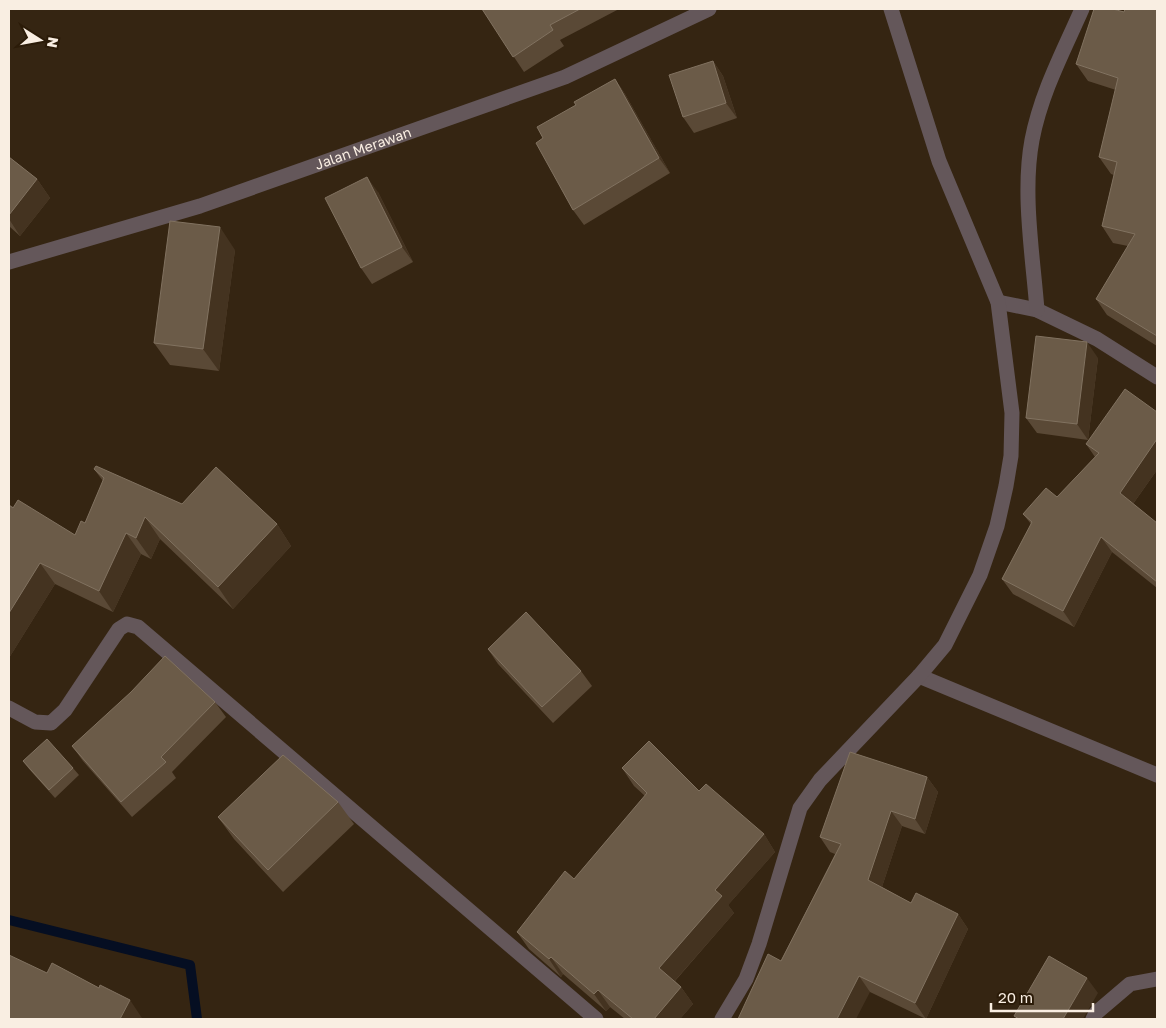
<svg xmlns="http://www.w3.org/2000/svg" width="1166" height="1028" viewBox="0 0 1166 1028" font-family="'Golos Text',sans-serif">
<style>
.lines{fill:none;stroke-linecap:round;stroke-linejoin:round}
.stream{stroke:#050e22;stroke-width:10}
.street{stroke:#64575a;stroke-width:15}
.wall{fill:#5a4936}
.shaded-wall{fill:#443320}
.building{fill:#6b5b48;stroke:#817260}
.labels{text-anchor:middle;stroke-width:5;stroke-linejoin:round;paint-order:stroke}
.street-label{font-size:14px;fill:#f9eee2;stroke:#2b1b08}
</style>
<rect width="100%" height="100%" fill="#352512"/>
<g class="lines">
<path class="stream" d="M 9,920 L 190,965 L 197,1019"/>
<g class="street">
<path id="s1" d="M 9,262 L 200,206 L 565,77 L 709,9"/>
<path d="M 998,302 L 1037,310 L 1097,339 L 1157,377"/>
<path d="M 1037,310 C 1033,257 1022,193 1032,140 C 1041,93 1063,52 1082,9"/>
<path d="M 919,676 L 1157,775"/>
<path d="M 9,708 L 35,722 L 51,723 L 65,710 L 119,629 L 127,624 L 138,627 L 596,1019"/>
<path d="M 722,1019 L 746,979 L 759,944 L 800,808 L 820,780 L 919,676 L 945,645 L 980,575 L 997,526 L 1006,486 L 1011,456 L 1012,413 L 998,302 L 939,161 L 891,9"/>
<path d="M 1093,1019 L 1096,1013 L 1130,984 L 1157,979"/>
</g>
</g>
<path class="wall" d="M 482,9 L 619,9 L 560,40 L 564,46 L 524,72 Z
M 1157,9 L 1157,346 L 1107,315 L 1096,299 L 1128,246 L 1113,243 L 1102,226 L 1114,175 L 1111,174 L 1099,157 L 1116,90 L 1088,81 L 1076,64 L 1124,12 Z
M 713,61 L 723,76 L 737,118 L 694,133 L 683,117 Z
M 615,79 L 625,94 L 670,173 L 584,225 L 573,210 L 543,138 L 576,105 Z
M 9,157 L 37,179 L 50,198 L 20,236 L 10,227 L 9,228 Z
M 378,192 L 413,262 L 372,284 L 361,268 Z
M 235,250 L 219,371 L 170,365 L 154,343 Z
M 1098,358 L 1088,440 L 1037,433 L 1026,418 Z
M 1157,412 L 1157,470 L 1133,504 L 1157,523 L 1157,588 L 1112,552 L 1074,627 L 1013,594 L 1002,579 L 1031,524 L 1023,514 L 1057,497 L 1095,457 L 1086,444 Z
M 94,469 L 182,504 L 277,524 L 291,546 L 233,609 L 160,539 L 151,559 L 141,554 L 113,612 L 55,584 L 9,658 L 9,505 L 75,535 L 85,523 L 103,481 Z
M 488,649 L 581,671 L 592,686 L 553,723 L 498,664 Z
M 215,702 L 226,717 L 172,772 L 176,778 L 132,817 L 83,761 L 72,746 Z
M 23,761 L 73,768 L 79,775 L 55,798 L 29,769 Z
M 622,768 L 699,791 L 764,834 L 775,852 L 728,905 L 734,913 L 675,981 L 681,987 L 693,1004 L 680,1019 L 625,1019 L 610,1007 L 606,1011 L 563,974 L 561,977 L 529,949 L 517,932 L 574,879 L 645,796 L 634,786 Z
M 927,777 L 938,792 L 925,834 L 902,826 L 882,887 L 911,903 L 958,914 L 968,929 L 926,1019 L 870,992 L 781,961 L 835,854 L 830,852 L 820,837 Z
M 338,802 L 354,824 L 283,892 L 234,839 L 218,817 Z"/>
<path class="shaded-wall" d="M 713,61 L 723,76 L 737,118 L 726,103 Z
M 615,79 L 625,94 L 670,173 L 659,158 Z
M 367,177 L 378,192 L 413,262 L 402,247 Z
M 37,179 L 50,198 L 20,236 L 9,219 L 9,215 Z
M 220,227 L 235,250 L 219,371 L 203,349 Z
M 1087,342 L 1098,358 L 1088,440 L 1077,424 Z
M 1157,439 L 1157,470 L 1130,508 L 1120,493 Z
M 145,517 L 160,539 L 151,559 L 136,538 Z
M 277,524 L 291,546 L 233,609 L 218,587 Z
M 126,533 L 141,554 L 113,612 L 99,591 Z
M 1101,537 L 1112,552 L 1074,627 L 1063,611 Z
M 40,563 L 55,584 L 9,658 L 9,613 Z
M 927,777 L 938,792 L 925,834 L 915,819 Z
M 891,811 L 902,826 L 879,896 L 868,880 Z
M 764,834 L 775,852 L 728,905 L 734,913 L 671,985 L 659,968 L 715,890 Z
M 958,914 L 968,929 L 926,1019 L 915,1003 Z
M 551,957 L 563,974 L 561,977 L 549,959 Z
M 859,976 L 870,992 L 856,1019 L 837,1019 Z
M 1087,978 L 1098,993 L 1083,1019 L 1063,1019 Z
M 681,987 L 693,1004 L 680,1019 L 654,1019 Z
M 598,990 L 610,1007 L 606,1011 L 594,994 Z
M 130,1000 L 142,1018 L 141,1019 L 120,1019 Z"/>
<path class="building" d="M 482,9 L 580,9 L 550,25 L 553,30 L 513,57 Z
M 1094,9 L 1113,9 L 1124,12 L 1125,9 L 1157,9 L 1157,336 L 1096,299 L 1135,234 L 1102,226 L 1117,162 L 1099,157 L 1118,78 L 1076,64 Z
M 713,61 L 726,103 L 683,117 L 669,75 Z
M 615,79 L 659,158 L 573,210 L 536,143 L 543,138 L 537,127 L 576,105 L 574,102 Z
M 9,157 L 37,179 L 9,215 Z
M 367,177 L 402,247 L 361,268 L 325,198 Z
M 170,221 L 220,227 L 203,349 L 154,343 Z
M 1036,336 L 1087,342 L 1077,424 L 1026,418 Z
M 1125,389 L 1157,412 L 1157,439 L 1120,493 L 1157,523 L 1157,582 L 1101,537 L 1063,611 L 1002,579 L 1032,522 L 1023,514 L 1046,488 L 1057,497 L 1099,453 L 1086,444 Z
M 96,466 L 182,504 L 216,467 L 277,524 L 218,587 L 145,517 L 136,538 L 126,533 L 99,591 L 40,563 L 9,613 L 9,505 L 13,508 L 18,500 L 75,535 L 81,521 L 85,523 L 104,478 L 94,469 Z
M 526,612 L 581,671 L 542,707 L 488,649 Z
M 165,656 L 215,702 L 161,757 L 166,762 L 121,802 L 72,746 L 131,692 Z
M 47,739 L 73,768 L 49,790 L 23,761 Z
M 649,741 L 699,791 L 706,784 L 764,834 L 715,890 L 722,896 L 659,968 L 681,987 L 654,1019 L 633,1019 L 598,990 L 594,994 L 551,957 L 549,959 L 517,932 L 565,871 L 574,879 L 647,793 L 622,768 Z
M 850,752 L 927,777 L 915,819 L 891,811 L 868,880 L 911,903 L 916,893 L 958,914 L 915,1003 L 859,976 L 837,1019 L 738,1019 L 768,954 L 781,961 L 841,844 L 820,837 Z
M 283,755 L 338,802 L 268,870 L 218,817 Z
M 9,955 L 47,973 L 52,963 L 99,988 L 100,985 L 130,1000 L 120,1019 L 9,1019 Z
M 1049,956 L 1087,978 L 1063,1019 L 1019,1019 L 1014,1016 Z"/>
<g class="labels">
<g class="street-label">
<text dy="5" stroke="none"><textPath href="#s1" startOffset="372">Jalan Merawan</textPath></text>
</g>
</g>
<rect width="1166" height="1028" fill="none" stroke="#f9eee2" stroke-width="20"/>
<g transform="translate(40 40) rotate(101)" stroke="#2b1b08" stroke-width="4" paint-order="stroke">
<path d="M0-4L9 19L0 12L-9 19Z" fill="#f9eee2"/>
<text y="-8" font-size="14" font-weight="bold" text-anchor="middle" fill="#f9eee2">N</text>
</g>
<path d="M991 1003v8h102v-8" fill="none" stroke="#f9eee2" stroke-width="2.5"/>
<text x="998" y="1003" font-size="15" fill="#f9eee2" stroke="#2b1b08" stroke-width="4" paint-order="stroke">20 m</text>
</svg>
